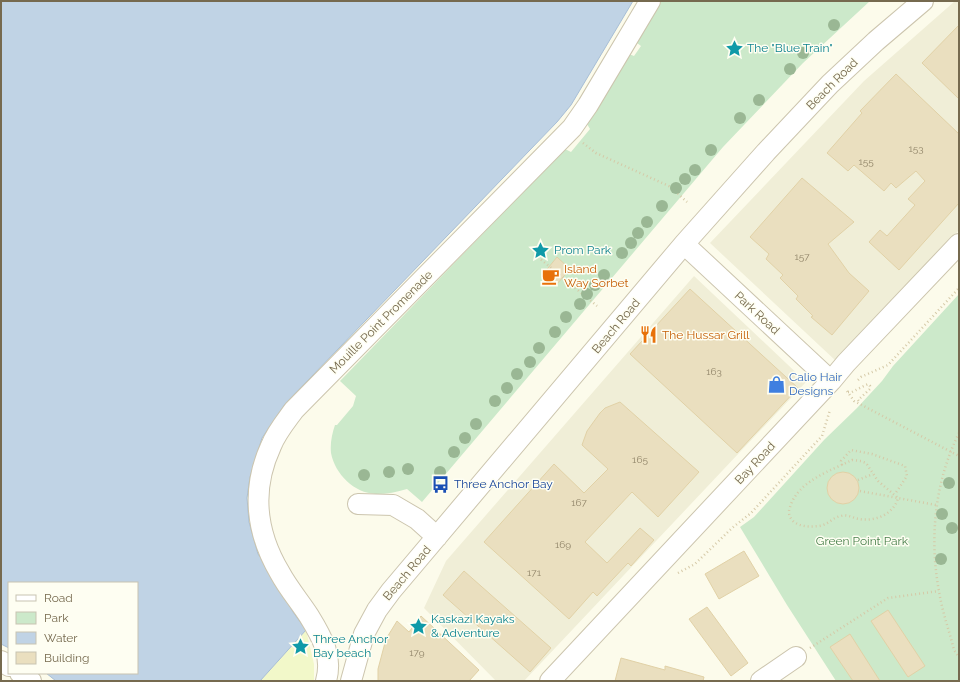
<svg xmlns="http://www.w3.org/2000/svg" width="960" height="682" viewBox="0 0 960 682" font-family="Raleway,sans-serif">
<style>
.residential{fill:#f0eed7}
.green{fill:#cce9ca}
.sand{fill:#f2f8c9}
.water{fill:#c0d3e5;stroke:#a7bed6}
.building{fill:#eadfbf;stroke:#e1d1a6}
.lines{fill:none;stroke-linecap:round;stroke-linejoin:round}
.minor-casing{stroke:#ccc5ae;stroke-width:22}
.path{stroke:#d5c9a7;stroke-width:2.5;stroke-dasharray:1 3;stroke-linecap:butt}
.minor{stroke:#fff;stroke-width:20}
.tree{fill:#9ab794}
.labels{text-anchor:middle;stroke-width:3;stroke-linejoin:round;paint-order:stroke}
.number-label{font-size:10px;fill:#93876b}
.culture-label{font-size:12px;fill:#0d838f;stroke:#fefef2;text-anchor:start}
.street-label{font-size:12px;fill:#766a4f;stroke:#fefef2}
.food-label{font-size:12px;fill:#c56008;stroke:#fefef2;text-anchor:start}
.shop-label{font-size:12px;fill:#366cbe;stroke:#fefef2;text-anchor:start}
.transit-label{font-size:12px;fill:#164399;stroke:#fefef2;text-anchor:start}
.park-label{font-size:12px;fill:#4a804d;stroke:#fefef2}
</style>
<rect width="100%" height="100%" fill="#fcfbeb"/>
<path class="residential" d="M 955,1 L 959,1 L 959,230 L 836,361 L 710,243 L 864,81 Z
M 694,276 L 806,382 L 524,681 L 496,681 L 424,608 L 446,561 Z"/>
<path class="green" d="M 661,1 L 870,1 L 803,63 L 723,147 L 422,502 L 407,489 C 397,492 387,494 376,494 C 354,493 335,474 331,453 C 330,443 332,434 335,425 L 337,425 L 353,406 L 356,396 L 340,381 L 565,149 L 571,152 L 590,129 L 587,124 L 629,54 L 634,56 L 641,46 L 637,43 Z
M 959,294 L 959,681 L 836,681 L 787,605 L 740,527 L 754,517 L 824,440 L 857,408 L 882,381 L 893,366 Z"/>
<path class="sand" d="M 306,630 L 314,664 L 314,681 L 260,681 Z"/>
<path class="water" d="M 1,1 L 633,1 L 571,105 L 557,122 L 285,404 L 262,438 L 250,477 L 247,498 L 249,522 L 258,554 L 278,582 L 293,612 L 306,630 L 260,681 L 56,681 L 46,673 L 137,673 L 137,583 L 9,583 L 9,648 L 1,644 Z"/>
<path class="building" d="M 959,25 L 959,99 L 922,63 Z
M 896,74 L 959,134 L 959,203 L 899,270 L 869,242 L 880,230 L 887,236 L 915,205 L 908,199 L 925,181 L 916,171 L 896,188 L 891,183 L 884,191 L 854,165 L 848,171 L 827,153 L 862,113 L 860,111 Z
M 802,178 L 854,222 L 828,244 L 849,273 L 869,291 L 832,335 L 811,317 L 813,316 L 796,299 L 798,296 L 780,278 L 783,275 L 766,259 L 769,254 L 750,237 Z
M 557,257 L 570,269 L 557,284 L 544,273 Z
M 690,289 L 798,388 L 737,453 L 630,354 Z
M 620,402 L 699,472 L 658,517 L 632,492 L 585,542 L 607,563 L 640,528 L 654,540 L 631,566 L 628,563 L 597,596 L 593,592 L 569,619 L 484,542 L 554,464 L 584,493 L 608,469 L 582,445 L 587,431 L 600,413 L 605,408 Z
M827 488a16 16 0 1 1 32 0a16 16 0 1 1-32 0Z
M 744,551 L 759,576 L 719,599 L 705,574 Z
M 464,571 L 551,648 L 530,672 L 443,595 Z
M 707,607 L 748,663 L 731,676 L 689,619 Z
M 888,610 L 925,666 L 908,677 L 871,621 Z
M 421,616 L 479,670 L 469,681 L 378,681 L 378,669 L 386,639 L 397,621 L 409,632 Z
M 850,634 L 880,681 L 853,681 L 830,647 Z
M 621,658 L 665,670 L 665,666 L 704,677 L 703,681 L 615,681 Z"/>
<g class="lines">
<defs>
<path id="minor" d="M 684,244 L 831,381
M 358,504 L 393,505 L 417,519 L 437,537
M 1,661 L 9,666
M 20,673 L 31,681
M 326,681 C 333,656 322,637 309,616 C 300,602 288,588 280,573 C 256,533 251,489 271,446 C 276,433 286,421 294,410 L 572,128 L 588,105 L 650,1
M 351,681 L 364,634 L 377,610 L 391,591 L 684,244 L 766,152 L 830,84 L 876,41 L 923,1
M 550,681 L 831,381 L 846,363 L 959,244
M 761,681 L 796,657"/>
</defs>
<use href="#minor" class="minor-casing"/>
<path class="path" d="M 583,143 L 596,153 L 671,187 L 687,202
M 538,257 L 597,306
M 858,380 L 861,377 L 888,365 L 959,288
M 847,391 L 854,401 L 959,456
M 848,392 L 852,392 L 868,384 L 870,386 L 870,389 L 858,400 L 860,403
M 959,433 C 935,481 929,538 939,591 C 942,611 949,630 954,650 L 959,657
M 852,460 L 861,461 L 866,463 L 878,481 L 898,498 C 894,514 875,522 859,519 C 853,518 847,514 841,516 C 833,517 828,525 819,526 C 810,527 800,527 793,521 C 789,517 788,512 790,507 C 798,481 830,471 852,460 Z
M 842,465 L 841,461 L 851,450 L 872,454 L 905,466 L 907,476 L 895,494
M 858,480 L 873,474
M 860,491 L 936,505
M 678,573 L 695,564 L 732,528 L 751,513 L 822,436 L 830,410
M 810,648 L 888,598 L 939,591"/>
<use href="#minor" class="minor"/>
</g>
<g class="tree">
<circle cx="834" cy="25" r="6"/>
<circle cx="803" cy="53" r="6"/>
<circle cx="790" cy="69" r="6"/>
<circle cx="759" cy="100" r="6"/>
<circle cx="740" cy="118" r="6"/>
<circle cx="711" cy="150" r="6"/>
<circle cx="695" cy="170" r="6"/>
<circle cx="685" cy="179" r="6"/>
<circle cx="676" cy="188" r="6"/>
<circle cx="662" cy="206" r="6"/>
<circle cx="647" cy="222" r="6"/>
<circle cx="638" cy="233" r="6"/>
<circle cx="631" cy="243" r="6"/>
<circle cx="622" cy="253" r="6"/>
<circle cx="604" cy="275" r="6"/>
<circle cx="595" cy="285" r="6"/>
<circle cx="587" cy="294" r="6"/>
<circle cx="580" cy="304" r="6"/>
<circle cx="566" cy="317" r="6"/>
<circle cx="555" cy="332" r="6"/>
<circle cx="539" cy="348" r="6"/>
<circle cx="530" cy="362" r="6"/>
<circle cx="517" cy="374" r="6"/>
<circle cx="507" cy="388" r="6"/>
<circle cx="495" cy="401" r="6"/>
<circle cx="476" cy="424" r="6"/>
<circle cx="465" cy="438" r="6"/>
<circle cx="454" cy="452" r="6"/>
<circle cx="408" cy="469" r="6"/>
<circle cx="389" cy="472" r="6"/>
<circle cx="440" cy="472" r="6"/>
<circle cx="364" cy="475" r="6"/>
<circle cx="949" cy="483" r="6"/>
<circle cx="942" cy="514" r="6"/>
<circle cx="952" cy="528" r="6"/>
<circle cx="941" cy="559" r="6"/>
</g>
<defs>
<symbol id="sight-bare" viewBox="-9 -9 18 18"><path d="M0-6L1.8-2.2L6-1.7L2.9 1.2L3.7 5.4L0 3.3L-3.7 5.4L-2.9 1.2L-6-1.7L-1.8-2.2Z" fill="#0f9aa8" stroke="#fefef2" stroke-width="2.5" paint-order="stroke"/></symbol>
<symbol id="cafe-bare" viewBox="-9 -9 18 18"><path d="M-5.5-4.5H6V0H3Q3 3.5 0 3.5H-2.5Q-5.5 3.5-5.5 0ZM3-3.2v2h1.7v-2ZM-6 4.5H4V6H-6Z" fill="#e8710a" stroke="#fefef2" stroke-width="2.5" paint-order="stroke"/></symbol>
<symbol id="restaurant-bare" viewBox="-9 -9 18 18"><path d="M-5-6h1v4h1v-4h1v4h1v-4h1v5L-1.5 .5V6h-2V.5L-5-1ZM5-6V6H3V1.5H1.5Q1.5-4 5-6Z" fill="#e8710a" stroke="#fefef2" stroke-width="2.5" paint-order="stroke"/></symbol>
<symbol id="shop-bare" viewBox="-9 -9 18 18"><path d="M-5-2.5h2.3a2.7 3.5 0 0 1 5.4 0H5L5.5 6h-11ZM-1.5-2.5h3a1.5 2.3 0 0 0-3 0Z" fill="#3f7fe0" stroke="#fefef2" stroke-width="2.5" paint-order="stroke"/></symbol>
<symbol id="bus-bare" viewBox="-9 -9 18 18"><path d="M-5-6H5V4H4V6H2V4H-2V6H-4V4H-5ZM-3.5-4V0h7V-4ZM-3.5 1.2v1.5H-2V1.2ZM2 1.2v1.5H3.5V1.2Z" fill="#1a4fb4" stroke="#fefef2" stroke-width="2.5" paint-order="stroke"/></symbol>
</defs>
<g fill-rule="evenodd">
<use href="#sight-bare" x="722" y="36" width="25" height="25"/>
<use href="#sight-bare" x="528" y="238" width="25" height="25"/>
<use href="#cafe-bare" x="538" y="264" width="25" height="25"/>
<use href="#restaurant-bare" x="636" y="322" width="25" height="25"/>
<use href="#shop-bare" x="764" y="372" width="25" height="25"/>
<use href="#bus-bare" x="428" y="472" width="25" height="25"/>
<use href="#sight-bare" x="406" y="614" width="25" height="25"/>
<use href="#sight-bare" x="288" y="634" width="25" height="25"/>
</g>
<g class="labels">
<g class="number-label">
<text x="916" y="152">153</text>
<text x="866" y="165">155</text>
<text x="802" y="260">157</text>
<text x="714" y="375">163</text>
<text x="640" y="463">165</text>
<text x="579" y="506">167</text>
<text x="563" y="548">169</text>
<text x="534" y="576">171</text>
<text x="417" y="656">179</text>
</g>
<g class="culture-label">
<text x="747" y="52">The "Blue Train"</text>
<text x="554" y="254">Prom Park</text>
<text x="431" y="623">Kaskazi Kayaks<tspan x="431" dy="14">&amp; Adventure</tspan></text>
<text x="313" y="643">Three Anchor<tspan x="313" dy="14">Bay beach</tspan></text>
</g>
<g class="street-label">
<text transform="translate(832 84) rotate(-45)" y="4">Beach Road</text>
<text transform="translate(757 313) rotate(43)" y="4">Park Road</text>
<text transform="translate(381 322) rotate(-45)" y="4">Mouille Point Promenade</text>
<text transform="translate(616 326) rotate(-50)" y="4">Beach Road</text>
<text transform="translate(755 463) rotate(-47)" y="4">Bay Road</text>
<text transform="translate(407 573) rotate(-50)" y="4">Beach Road</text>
</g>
<g class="food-label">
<text x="564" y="273">Island<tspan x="564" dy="14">Way Sorbet</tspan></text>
<text x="662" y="339">The Hussar Grill</text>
</g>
<g class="shop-label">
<text x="789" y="381">Calio Hair<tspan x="789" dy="14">Designs</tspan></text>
</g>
<g class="transit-label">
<text x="454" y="488">Three Anchor Bay</text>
</g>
<g class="park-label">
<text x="862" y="545">Green Point Park</text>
</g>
</g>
<rect width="960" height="682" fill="none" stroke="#766a4f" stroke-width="4"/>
<rect x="8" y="582" width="130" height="92" fill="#fefef2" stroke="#c8c3b1"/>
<rect x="16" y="595" width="20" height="6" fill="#ffffff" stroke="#c8c3b1"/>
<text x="44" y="602" font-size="12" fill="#766a4f">Road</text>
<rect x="16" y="612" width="20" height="12" fill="#cce9ca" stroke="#c8c3b1"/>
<text x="44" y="622" font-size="12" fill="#766a4f">Park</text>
<rect x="16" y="632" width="20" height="12" fill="#c0d3e5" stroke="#c8c3b1"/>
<text x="44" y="642" font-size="12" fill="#766a4f">Water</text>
<rect x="16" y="652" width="20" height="12" fill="#eadfbf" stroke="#c8c3b1"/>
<text x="44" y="662" font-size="12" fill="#766a4f">Building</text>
</svg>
